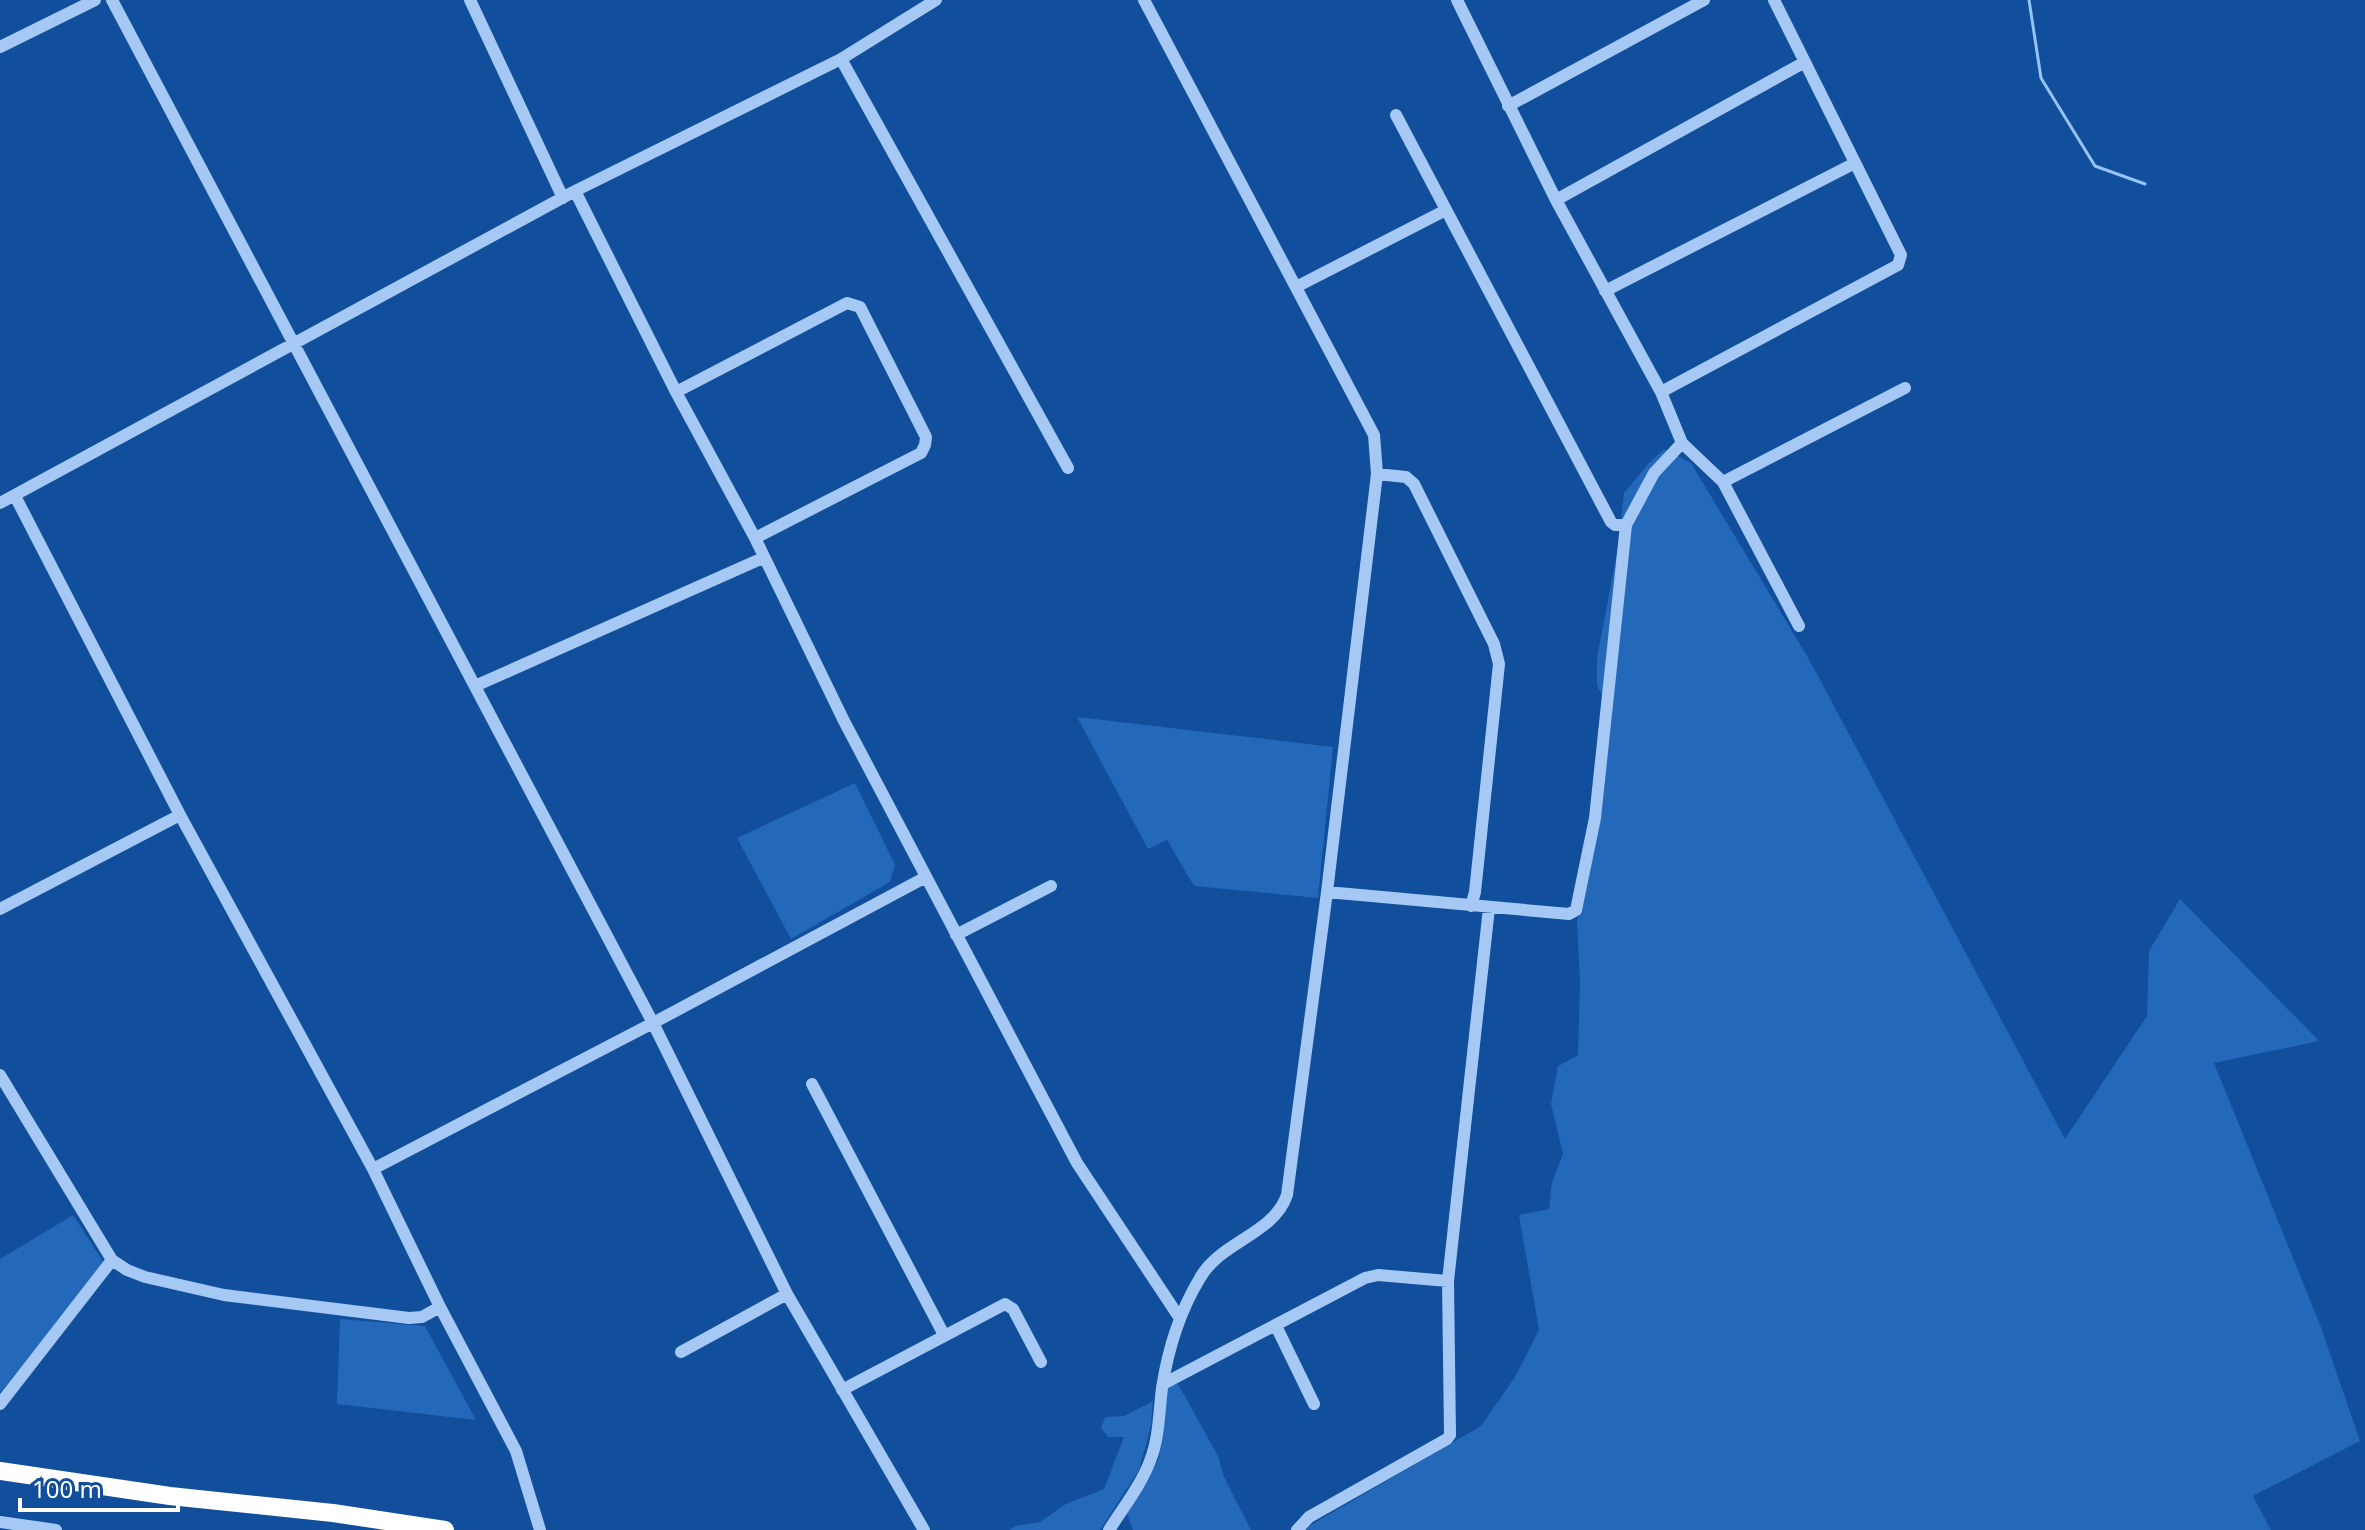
<svg xmlns="http://www.w3.org/2000/svg" width="2365" height="1530" viewBox="0 0 2365 1530" font-family="'Noto Sans',sans-serif">
<style>
.green{fill:#2468ba}
.lines{fill:none;stroke-linecap:round;stroke-linejoin:round}
.stream{stroke:#96c4f8;stroke-width:3}
.minor{stroke:#a5c9f4;stroke-width:12}
.highway{stroke:#fff;stroke-width:18}
</style>
<rect width="100%" height="100%" fill="#114e9b"/>
<path class="green" d="M 1664,449 L 1691,463 L 1810,661 L 2065,1139 L 2147,1016 L 2149,951 L 2180,899 L 2319,1041 L 2214,1063 L 2321,1327 L 2360,1441 L 2253,1496 L 2271,1530 L 1307,1530 L 1309,1526 L 1481,1426 L 1515,1377 L 1539,1330 L 1519,1215 L 1549,1209 L 1552,1182 L 1563,1154 L 1551,1104 L 1558,1066 L 1578,1055 L 1580,982 L 1577,922 L 1601,816 L 1612,715 L 1597,685 L 1597,658 L 1618,547 L 1624,493 L 1649,463 Z
M 1077,717 L 1333,747 L 1318,898 L 1194,886 L 1167,840 L 1148,849 Z
M 855,783 L 895,865 L 890,882 L 791,939 L 737,838 Z
M 73,1215 L 104,1263 L 0,1393 L 0,1259 Z
M 340,1319 L 425,1326 L 476,1420 L 337,1404 Z
M 1177,1382 L 1218,1456 L 1224,1477 L 1251,1530 L 1133,1530 L 1127,1514 L 1159,1458 L 1166,1388 Z
M 1153,1401 L 1151,1425 L 1139,1470 L 1100,1530 L 1009,1530 L 1016,1526 L 1040,1522 L 1066,1504 L 1104,1489 L 1124,1437 L 1108,1437 L 1101,1428 L 1105,1417 L 1124,1416 Z"/>
<g class="lines">
<path class="stream" d="M 2029,0 L 2041,78 L 2095,166 L 2145,184"/>
<path class="minor" d="M 112,0 L 653,1023 L 787,1294 L 924,1530
M 470,0 L 563,198
M 1457,0 L 1556,200 L 1661,392 L 1682,443 L 1723,482 L 1799,626
M 0,47 L 95,0
M 841,59 L 1068,468
M 1508,106 L 1704,0
M 1396,115 L 1611,522 L 1615,525 L 1626,525
M 575,191 L 676,392 L 755,538 L 844,721 L 1077,1163 L 1179,1317
M 1556,200 L 1805,62
M 1296,287 L 1446,210
M 1605,291 L 1855,163
M 676,392 L 847,303 L 860,307 L 926,437 L 925,445 L 921,453 L 755,538
M 1661,392 L 1898,265 L 1901,255 L 1774,0
M 1377,474 L 1406,477 L 1414,484 L 1494,644 L 1499,664 L 1475,892 L 1471,906
M 1723,482 L 1905,388
M 0,503 L 575,191 L 841,59 L 936,0
M 475,686 L 763,558
M 180,815 L 373,1169 L 440,1307 L 516,1451 L 540,1530
M 1327,892 L 1569,914 L 1576,910 L 1595,818 L 1626,525 L 1654,473 L 1682,443
M 0,909 L 180,815 L 15,496
M 956,935 L 1051,886
M 0,1075 L 112,1260 L 127,1270 L 145,1277 L 224,1295 L 409,1318 L 422,1317 L 440,1307
M 812,1084 L 944,1335
M 373,1169 L 653,1023 L 926,877
M 1276,1326 L 1314,1404
M 681,1352 L 787,1294
M 1163,1384 L 1365,1278 L 1378,1275 L 1448,1281
M 842,1390 L 1005,1304 L 1013,1309 L 1041,1362
M 0,1404 L 112,1260
M 0,1522 L 56,1530
M 1109,1530 C 1123,1508 1141,1485 1150,1461 C 1159,1439 1159,1412 1162,1388 C 1168,1349 1180,1311 1200,1278 C 1221,1241 1273,1235 1287,1195 L 1327,892 L 1377,474 L 1374,435 L 1144,0
M 1297,1530 L 1309,1517 L 1447,1439 L 1450,1435 L 1448,1281 L 1489,908"/>
<path class="highway" d="M 0,1471 L 170,1496 L 333,1513 L 445,1530"/>
</g>
<path d="M20 1498v12h158v-12" fill="none" stroke="#ffffff" stroke-width="4"/>
<text x="32" y="1498" font-size="24" fill="#ffffff" stroke="#114e9b" stroke-width="6" paint-order="stroke">100 m</text>
</svg>
